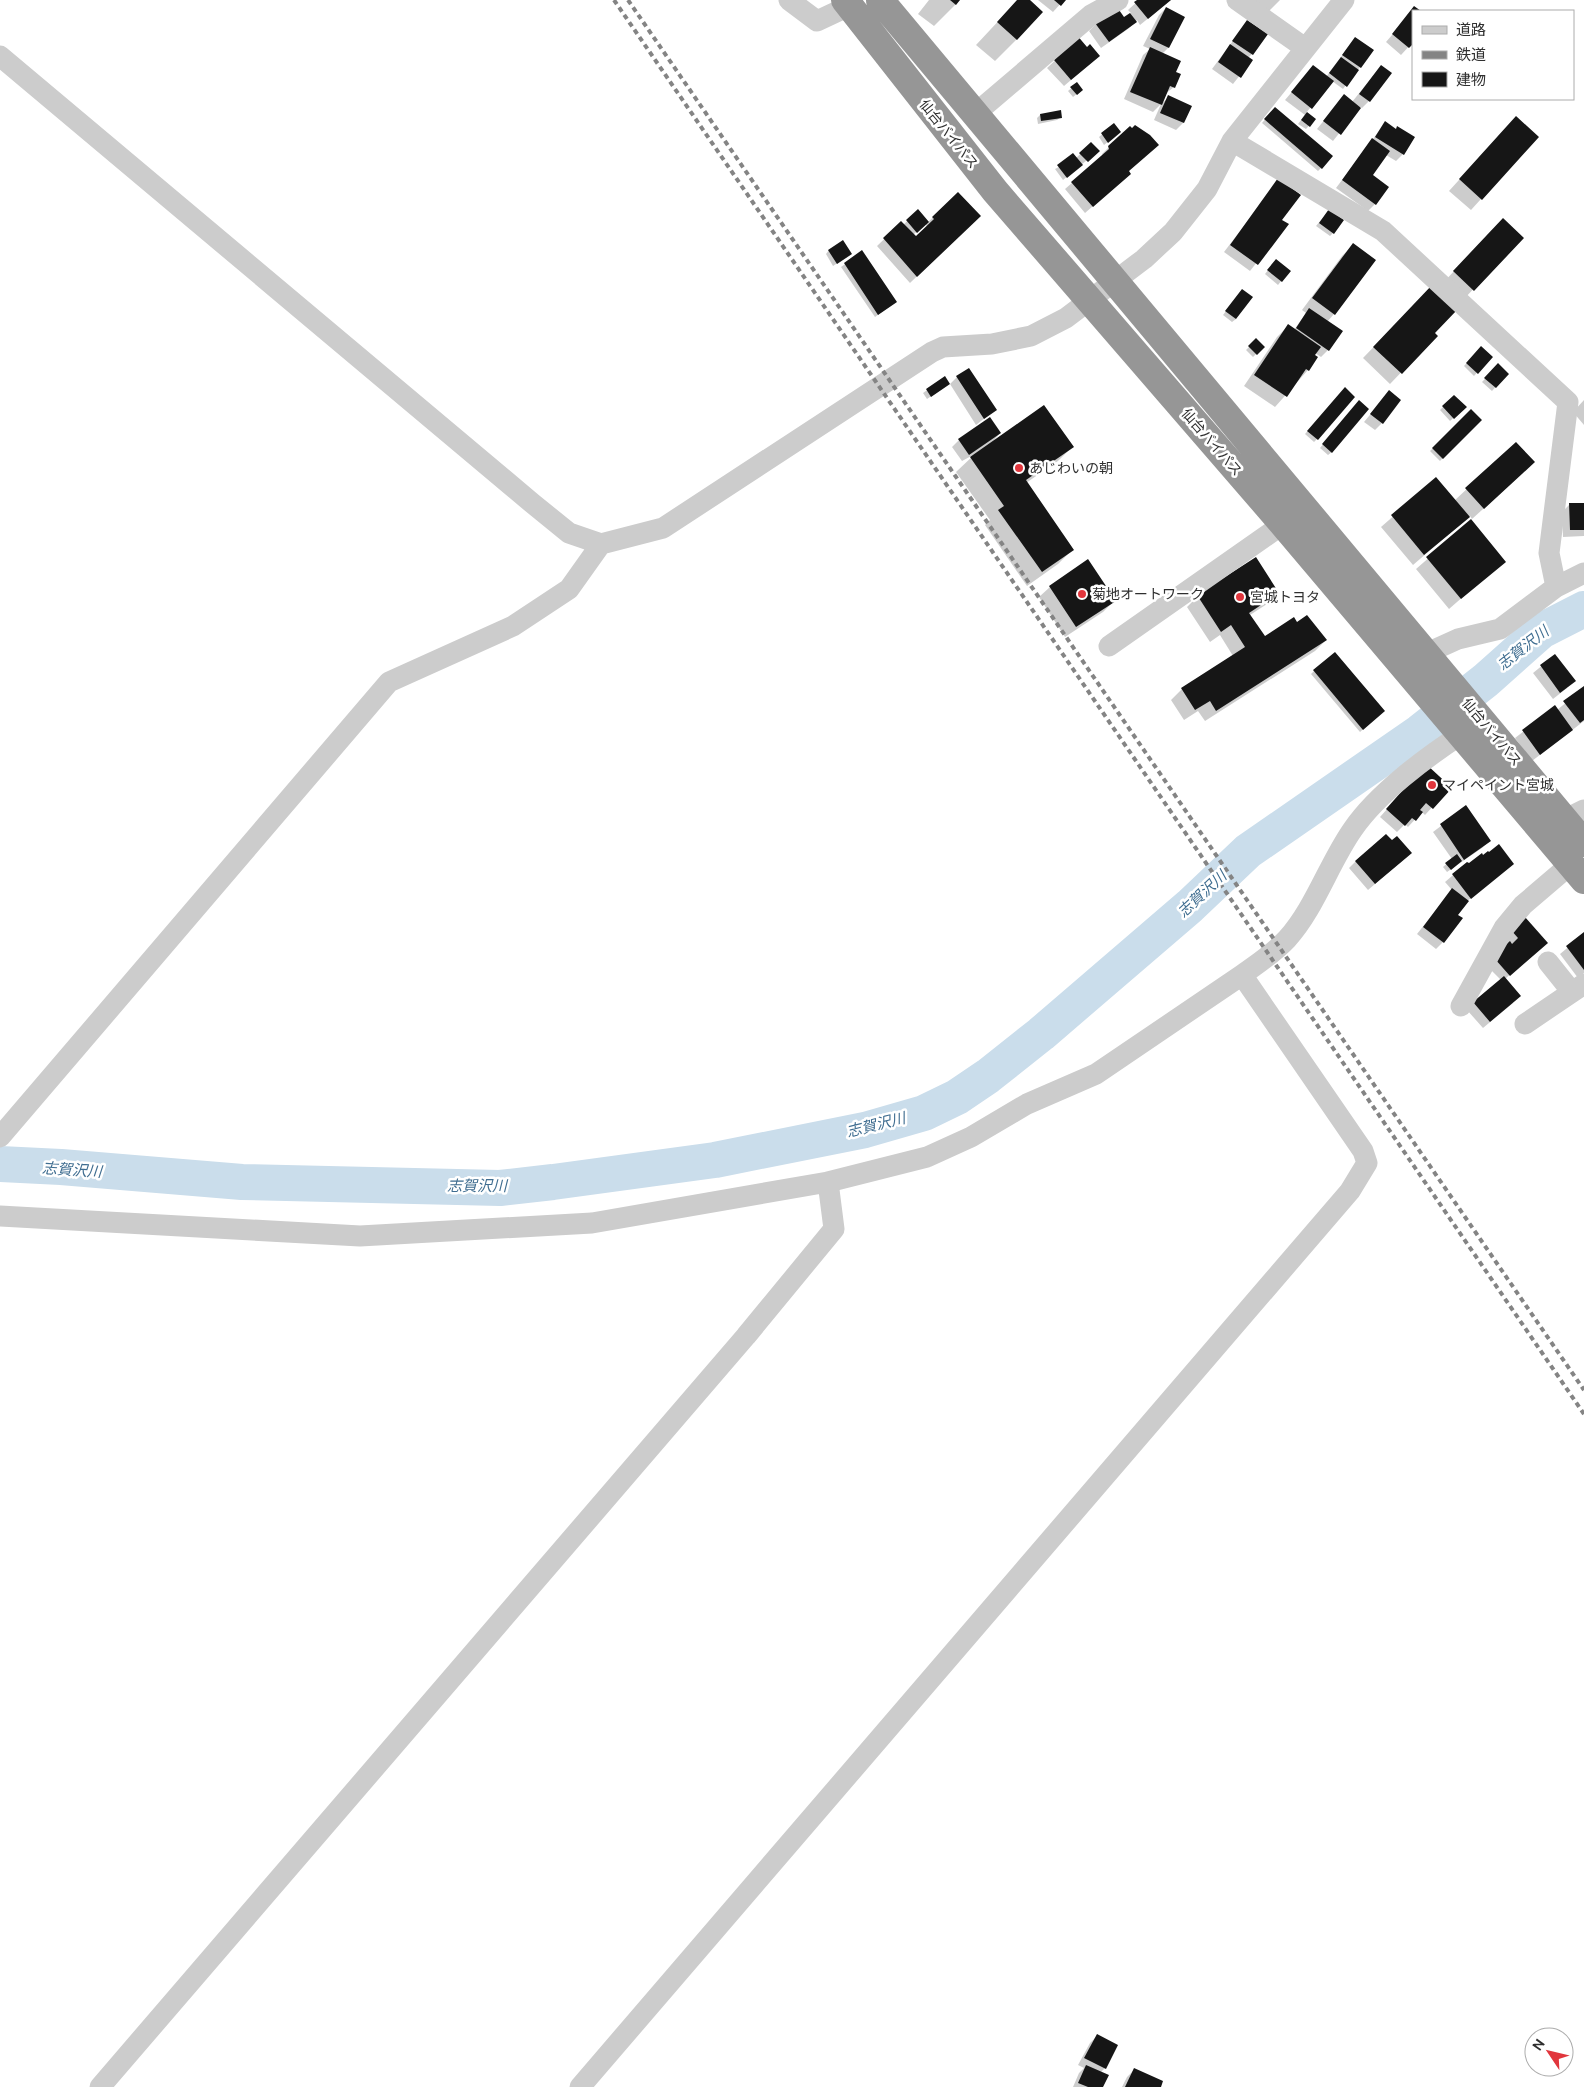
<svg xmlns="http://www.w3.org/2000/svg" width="1584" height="2087" viewBox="0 0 1584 2087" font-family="Ubuntu,'Noto Sans JP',sans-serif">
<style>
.shadow{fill:#0003;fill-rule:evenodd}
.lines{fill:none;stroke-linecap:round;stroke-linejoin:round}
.river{stroke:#caddeb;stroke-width:36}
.building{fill:#161616}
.minor{stroke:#ccc;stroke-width:21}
.highway{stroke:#969696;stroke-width:28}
.rail{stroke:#848484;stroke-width:4;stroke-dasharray:5 4;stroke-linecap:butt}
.poi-dot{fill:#e1363d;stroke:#fff;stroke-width:2}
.labels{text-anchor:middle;stroke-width:5;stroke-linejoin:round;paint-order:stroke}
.street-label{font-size:14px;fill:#2f2f2f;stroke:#fff}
.poi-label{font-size:14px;fill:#2f2f2f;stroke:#fff;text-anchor:start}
.water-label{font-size:15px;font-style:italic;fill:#3f6d90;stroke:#fff}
</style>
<rect width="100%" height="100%" fill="#fff"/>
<path class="shadow" d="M 929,0 L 960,0 L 934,26 L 918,14 Z
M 1018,0 L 1028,0 L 1017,39 L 995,61 L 976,45 Z
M 1038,0 L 1064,0 L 1053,12 Z
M 1139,0 L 1171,0 L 1140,25 L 1137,20 L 1128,29 L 1101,48 L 1089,31 L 1096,24 L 1124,19 L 1131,13 L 1128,10 Z
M 1252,0 L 1280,0 L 1268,12 Z
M 1166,8 L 1183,17 L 1168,48 L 1162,54 L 1175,73 L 1174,87 L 1165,94 L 1161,104 L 1153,112 L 1124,99 L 1143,55 L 1150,49 L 1143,46 L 1159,15 Z
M 1415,8 L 1419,11 L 1413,11 L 1413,42 L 1401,55 L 1386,42 Z
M 1247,22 L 1252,54 L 1248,58 L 1252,60 L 1233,84 L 1212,69 Z
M 1355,38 L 1360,67 L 1343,89 L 1332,81 L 1306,113 L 1315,119 L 1306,129 L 1298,124 L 1305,115 L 1285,100 L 1313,67 L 1326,77 Z
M 1062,54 L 1091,63 L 1064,86 L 1047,68 Z
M 1381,66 L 1390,73 L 1369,101 L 1362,108 L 1360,107 L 1333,141 L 1317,129 L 1344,96 L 1352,102 Z
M 1076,84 L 1078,93 L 1073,97 L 1068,91 Z
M 1169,97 L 1190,106 L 1183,123 L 1176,130 L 1154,120 L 1161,104 Z
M 1275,108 L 1321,168 L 1318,171 L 1262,123 Z
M 1040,115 L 1061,117 L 1057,120 L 1038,124 L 1037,118 Z
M 1385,123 L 1403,154 L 1396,161 L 1386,155 L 1371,175 L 1375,204 L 1368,211 L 1336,188 Z
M 1113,125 L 1116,135 L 1104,145 L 1099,137 Z
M 1505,129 L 1481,199 L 1471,210 L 1449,191 Z
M 1091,144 L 1098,151 L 1063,180 L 1055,169 L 1076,158 Z
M 1109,147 L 1130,174 L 1085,213 L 1065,189 L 1103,156 L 1102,154 Z
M 1279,180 L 1280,220 L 1287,224 L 1250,271 L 1224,252 Z
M 958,194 L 979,216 L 910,283 L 877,246 L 901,223 L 903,225 L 918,211 L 928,222 ZM 925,224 L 928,227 L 916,238 L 913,235 Z
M 1326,214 L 1333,233 L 1330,236 L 1316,226 Z
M 1492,230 L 1522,238 L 1462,301 L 1443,283 Z
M 1353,245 L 1334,314 L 1327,322 L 1328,350 L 1321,357 L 1315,353 L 1308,370 L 1275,407 L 1244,386 L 1277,337 L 1288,326 L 1294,330 L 1306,313 L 1302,310 L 1342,256 Z
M 829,250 L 847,257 L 833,266 L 826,254 Z
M 862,252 L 896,302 L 875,317 L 841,267 Z
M 1273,264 L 1289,271 L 1278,285 L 1265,274 Z
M 1239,294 L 1236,319 L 1232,322 L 1223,315 Z
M 1421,298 L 1433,333 L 1436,336 L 1390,384 L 1363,358 Z
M 1256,340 L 1263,347 L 1253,357 L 1246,350 Z
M 1481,348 L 1491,357 L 1474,376 L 1464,366 Z
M 1498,365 L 1507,374 L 1492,391 L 1482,382 Z
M 957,377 L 995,410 L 976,425 L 950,384 Z
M 944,378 L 945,387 L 927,399 L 923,393 Z
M 1342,392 L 1317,439 L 1314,442 L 1305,434 Z
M 1389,392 L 1382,423 L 1375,430 L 1364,422 Z
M 1454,396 L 1465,407 L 1450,421 L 1440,410 Z
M 1584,400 L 1584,425 L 1573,412 Z
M 1356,405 L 1332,452 L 1328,455 L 1320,448 Z
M 1471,411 L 1480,420 L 1440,461 L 1430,451 Z
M 1000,433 L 991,444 L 1072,447 L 1058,461 L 1026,483 L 1073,549 L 1058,564 L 1027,586 L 985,525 L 990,520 L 956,472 L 975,454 L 962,461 L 952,447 L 959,440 Z
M 1516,443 L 1523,473 L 1472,519 L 1470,516 L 1413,565 L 1381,527 L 1436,479 L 1454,501 Z
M 1584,504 L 1584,536 L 1563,537 L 1562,512 L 1569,505 Z
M 1471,521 L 1504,561 L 1449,609 L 1416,569 Z
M 1050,587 L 1114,601 L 1103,612 L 1065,637 L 1039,597 Z
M 1278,593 L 1267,604 L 1250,615 L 1264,638 L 1297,623 L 1326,640 L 1315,651 L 1205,721 L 1198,711 L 1184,720 L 1171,700 L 1182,689 L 1233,656 L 1220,635 L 1210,642 L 1187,607 L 1198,596 Z
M 1554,656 L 1567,688 L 1553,699 L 1533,673 Z
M 1314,671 L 1380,714 L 1360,732 L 1311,674 Z
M 1584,688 L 1584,721 L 1532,761 L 1515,738 L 1555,707 L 1557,710 Z
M 1419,773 L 1450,788 L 1425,815 L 1422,812 L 1408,827 L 1405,824 L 1397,832 L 1380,817 Z
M 1466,807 L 1489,841 L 1482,848 L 1447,872 L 1443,867 L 1452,859 L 1433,832 Z
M 1483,856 L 1513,864 L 1466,902 L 1457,915 L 1443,942 L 1436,949 L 1417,934 L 1452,890 L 1445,882 L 1467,863 L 1468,865 Z
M 1403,860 L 1368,890 L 1349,868 L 1356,861 Z
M 1512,931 L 1539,949 L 1505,979 L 1513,1003 L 1483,1028 L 1467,1010 L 1501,980 L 1488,967 L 1509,943 L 1505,938 Z
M 1584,934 L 1584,973 L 1578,978 L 1560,954 Z
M 1097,2036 L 1105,2068 L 1101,2072 L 1102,2087 L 1073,2087 L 1079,2073 L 1084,2068 L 1078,2065 L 1090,2043 Z
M 1134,2070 L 1159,2087 L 1122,2087 L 1127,2077 Z"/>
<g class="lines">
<path class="river" d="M 0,1164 L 61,1167 L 242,1182 L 500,1188 L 553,1182 L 715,1160 L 865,1130 L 924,1113 L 957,1097 L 988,1076 L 1041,1034 L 1190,906 L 1248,851 L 1420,732 L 1486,680 L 1541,631 L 1584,609"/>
</g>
<path class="building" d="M 950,0 L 960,0 L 956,5 Z
M 1017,0 L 1030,0 L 1043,12 L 1017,40 L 997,22 Z
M 1054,0 L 1066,0 L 1061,6 Z
M 1137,0 L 1171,0 L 1148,19 L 1134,2 Z
M 1414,6 L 1421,11 L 1413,11 L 1413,44 L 1409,48 L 1392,34 Z
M 1117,7 L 1124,17 L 1130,13 L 1137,22 L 1109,42 L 1095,23 Z
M 1166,7 L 1185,17 L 1169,48 L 1150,39 Z
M 1247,20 L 1268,34 L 1253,55 L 1232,41 Z
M 1076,34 L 1087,47 L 1090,44 L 1100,56 L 1071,80 L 1054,60 Z
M 1355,37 L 1374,50 L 1361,68 L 1342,55 Z
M 1230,44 L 1253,60 L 1241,78 L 1218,62 Z
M 1150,47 L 1181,61 L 1176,72 L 1181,74 L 1175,88 L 1170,86 L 1162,105 L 1130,92 Z
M 1341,57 L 1359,70 L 1347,87 L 1329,73 Z
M 1313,65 L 1334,81 L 1312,109 L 1291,92 Z
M 1381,65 L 1392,73 L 1370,102 L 1359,94 Z
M 1077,82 L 1083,90 L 1077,95 L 1070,87 Z
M 1344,94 L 1361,108 L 1341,135 L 1323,121 Z
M 1168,95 L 1192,106 L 1184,123 L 1160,113 Z
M 1275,107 L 1333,156 L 1322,169 L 1264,119 Z
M 1061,110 L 1062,118 L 1041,121 L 1040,114 Z
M 1307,112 L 1316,119 L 1310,127 L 1301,120 Z
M 1516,116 L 1539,137 L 1482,200 L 1459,179 Z
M 1385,121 L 1396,129 L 1397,126 L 1415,137 L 1404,155 L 1375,137 Z
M 1114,123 L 1121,132 L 1108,143 L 1101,133 Z
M 1135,125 L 1150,135 L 1159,145 L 1129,171 L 1131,174 L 1093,207 L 1071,182 L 1109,149 L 1108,146 L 1130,126 L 1132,128 Z
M 1372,138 L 1390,151 L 1373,175 L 1389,187 L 1376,205 L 1342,180 Z
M 1091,142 L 1100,151 L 1088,162 L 1079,153 Z
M 1073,153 L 1083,165 L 1067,178 L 1057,165 Z
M 1278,178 L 1301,195 L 1282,220 L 1289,224 L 1258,265 L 1230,245 Z
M 958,192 L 981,216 L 917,277 L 883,238 L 901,221 L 916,236 L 934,219 L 932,217 Z
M 918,209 L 929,222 L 917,233 L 906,220 Z
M 1329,209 L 1344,220 L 1334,234 L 1319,223 Z
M 1503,218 L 1524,238 L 1474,291 L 1453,271 Z
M 843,240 L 852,254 L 837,264 L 828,250 Z
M 1353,243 L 1376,260 L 1335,315 L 1312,298 Z
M 862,250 L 897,302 L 878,315 L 844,263 Z
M 1276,259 L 1291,271 L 1282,282 L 1267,270 Z
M 1432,285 L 1457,310 L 1435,333 L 1438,336 L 1402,374 L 1373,347 Z
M 1242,289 L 1253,297 L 1236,319 L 1225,311 Z
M 1309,308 L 1343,331 L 1329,351 L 1296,328 Z
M 1288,324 L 1321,347 L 1315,355 L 1318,357 L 1309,371 L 1306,369 L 1287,397 L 1254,375 Z
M 1256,338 L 1265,347 L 1257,355 L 1248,346 Z
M 1481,346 L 1493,357 L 1478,374 L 1466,363 Z
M 1498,363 L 1509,374 L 1496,388 L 1484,378 Z
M 969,368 L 997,410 L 984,419 L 956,376 Z
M 945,376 L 950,384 L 931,397 L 926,389 Z
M 1345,387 L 1355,397 L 1318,440 L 1307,431 Z
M 1389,390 L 1401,400 L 1383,424 L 1370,414 Z
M 1454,395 L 1467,407 L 1454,419 L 1442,406 Z
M 1359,400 L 1369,409 L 1332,453 L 1322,444 Z
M 1044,405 L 1074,447 L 1026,480 L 1074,550 L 1042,572 L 998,510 L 1004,506 L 970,457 Z
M 1471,409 L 1482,420 L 1443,459 L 1432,448 Z
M 990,417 L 1001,433 L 969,455 L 958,439 Z
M 1516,442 L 1535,462 L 1484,509 L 1465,488 Z
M 1436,477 L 1470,517 L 1424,555 L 1391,515 Z
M 1569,503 L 1584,503 L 1584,530 L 1570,530 Z
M 1471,519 L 1506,562 L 1461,599 L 1426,557 Z
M 1256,557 L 1279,593 L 1249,613 L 1265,636 L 1294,617 L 1297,622 L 1307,615 L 1327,640 L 1216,711 L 1210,701 L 1195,710 L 1181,688 L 1245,647 L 1231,625 L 1221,632 L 1197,595 Z
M 1088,559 L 1116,601 L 1076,627 L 1049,586 Z
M 1335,652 L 1385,711 L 1363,730 L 1313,670 Z
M 1555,654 L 1576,681 L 1560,693 L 1540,665 Z
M 1584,686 L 1584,720 L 1580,723 L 1563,701 Z
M 1555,705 L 1573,730 L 1540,755 L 1522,730 Z
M 1426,764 L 1452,788 L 1433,809 L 1426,803 L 1420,810 L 1423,812 L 1416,821 L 1412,818 L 1405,826 L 1386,809 Z
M 1466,805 L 1491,841 L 1464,860 L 1440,824 Z
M 1386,834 L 1392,840 L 1397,836 L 1412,853 L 1375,884 L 1355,861 Z
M 1499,844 L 1514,864 L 1471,899 L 1452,874 L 1467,862 L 1469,863 L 1482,853 L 1483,855 L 1488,851 L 1489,852 Z
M 1457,854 L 1462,861 L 1451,870 L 1445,863 Z
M 1452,888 L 1469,901 L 1458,915 L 1463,918 L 1444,943 L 1423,927 Z
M 1525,917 L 1548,943 L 1510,976 L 1495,959 L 1502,948 L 1510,941 L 1512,944 L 1518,938 L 1511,930 Z
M 1584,932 L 1584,970 L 1566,946 Z
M 1504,976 L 1521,996 L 1490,1022 L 1473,1002 Z
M 1097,2034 L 1118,2045 L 1106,2069 L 1084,2058 Z
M 1086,2065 L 1109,2075 L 1103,2087 L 1088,2087 L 1078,2083 Z
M 1134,2068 L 1163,2081 L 1161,2087 L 1125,2087 Z"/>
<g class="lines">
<path class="minor" d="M 789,0 L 817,21 L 849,6
M 1237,0 L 1305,48
M 0,56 L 532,503 L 569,533 L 601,544 L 663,528 L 932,352 L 943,347 L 992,344 L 1031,336 L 1066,318 L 1144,259 L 1173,232 L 1207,189 L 1232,141 L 1344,0
M 976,113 L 1091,15 L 1118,0
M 1232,141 L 1383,231 L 1568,402 L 1549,553 L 1556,587
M 1109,646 L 1283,524
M 1427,653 L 1458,639 L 1500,629 L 1556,587 L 1584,573
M 1564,820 L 1584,810
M 1548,962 L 1572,992
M 1242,975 C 1257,964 1274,953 1287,939 C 1315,908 1329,863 1353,829 C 1377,794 1426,757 1462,734
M 1461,1006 L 1504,928 L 1523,905 L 1571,864
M 1525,1024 L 1584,984
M 0,1137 L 389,682 L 513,626 L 569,589 L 601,544
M 0,1216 L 360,1236 L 592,1223 L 828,1182 L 834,1229 L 746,1336 L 100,2087
M 580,2087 L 1350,1191 L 1367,1163 L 1363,1151 L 1242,975 L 1096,1074 L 1027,1104 L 971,1137 L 927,1157 L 828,1182"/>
<path class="highway" d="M 845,0 L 995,191 L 1283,524 L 1584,880
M 880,0 L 1584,843"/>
<path class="rail" d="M 614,0 L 1584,1414
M 628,0 L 1584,1390"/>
</g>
<g class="poi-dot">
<circle cx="1019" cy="468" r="5"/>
<circle cx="1082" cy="594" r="5"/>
<circle cx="1240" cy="597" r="5"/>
<circle cx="1432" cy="785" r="5"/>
</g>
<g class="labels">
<g class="street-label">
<text transform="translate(949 134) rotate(51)" y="5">仙台バイパス</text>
<text transform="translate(1212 442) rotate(49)" y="5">仙台バイパス</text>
<text transform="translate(1492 732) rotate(50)" y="5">仙台バイパス</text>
</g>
<g class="poi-label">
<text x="1029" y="473">あじわいの朝</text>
<text x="1092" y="599">菊地オートワーク</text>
<text x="1250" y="602">宮城トヨタ</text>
<text x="1442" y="790">マイペイント宮城</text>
</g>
<g class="water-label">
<text transform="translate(1523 648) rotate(-38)" y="5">志賀沢川</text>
<text transform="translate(1202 894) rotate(-43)" y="5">志賀沢川</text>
<text transform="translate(876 1125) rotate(-14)" y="5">志賀沢川</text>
<text transform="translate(72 1170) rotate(4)" y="5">志賀沢川</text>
<text x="477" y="1191">志賀沢川</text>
</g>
</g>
<rect x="1412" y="10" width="162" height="90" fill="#ffffff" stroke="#acacac"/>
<rect x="1422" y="26" width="25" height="8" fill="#cccccc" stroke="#acacac"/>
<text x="1456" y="35" font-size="15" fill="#2f2f2f">道路</text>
<rect x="1422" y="51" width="25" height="8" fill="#848484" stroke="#acacac"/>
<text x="1456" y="60" font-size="15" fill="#2f2f2f">鉄道</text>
<rect x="1422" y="72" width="25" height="15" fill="#161616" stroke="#acacac"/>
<text x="1456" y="85" font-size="15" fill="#2f2f2f">建物</text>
<g transform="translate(1549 2052) rotate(305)"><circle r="24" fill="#ffffff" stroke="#acacac"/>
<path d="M0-4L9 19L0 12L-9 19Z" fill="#e1363d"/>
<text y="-8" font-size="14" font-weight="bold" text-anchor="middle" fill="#2f2f2f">N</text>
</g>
</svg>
